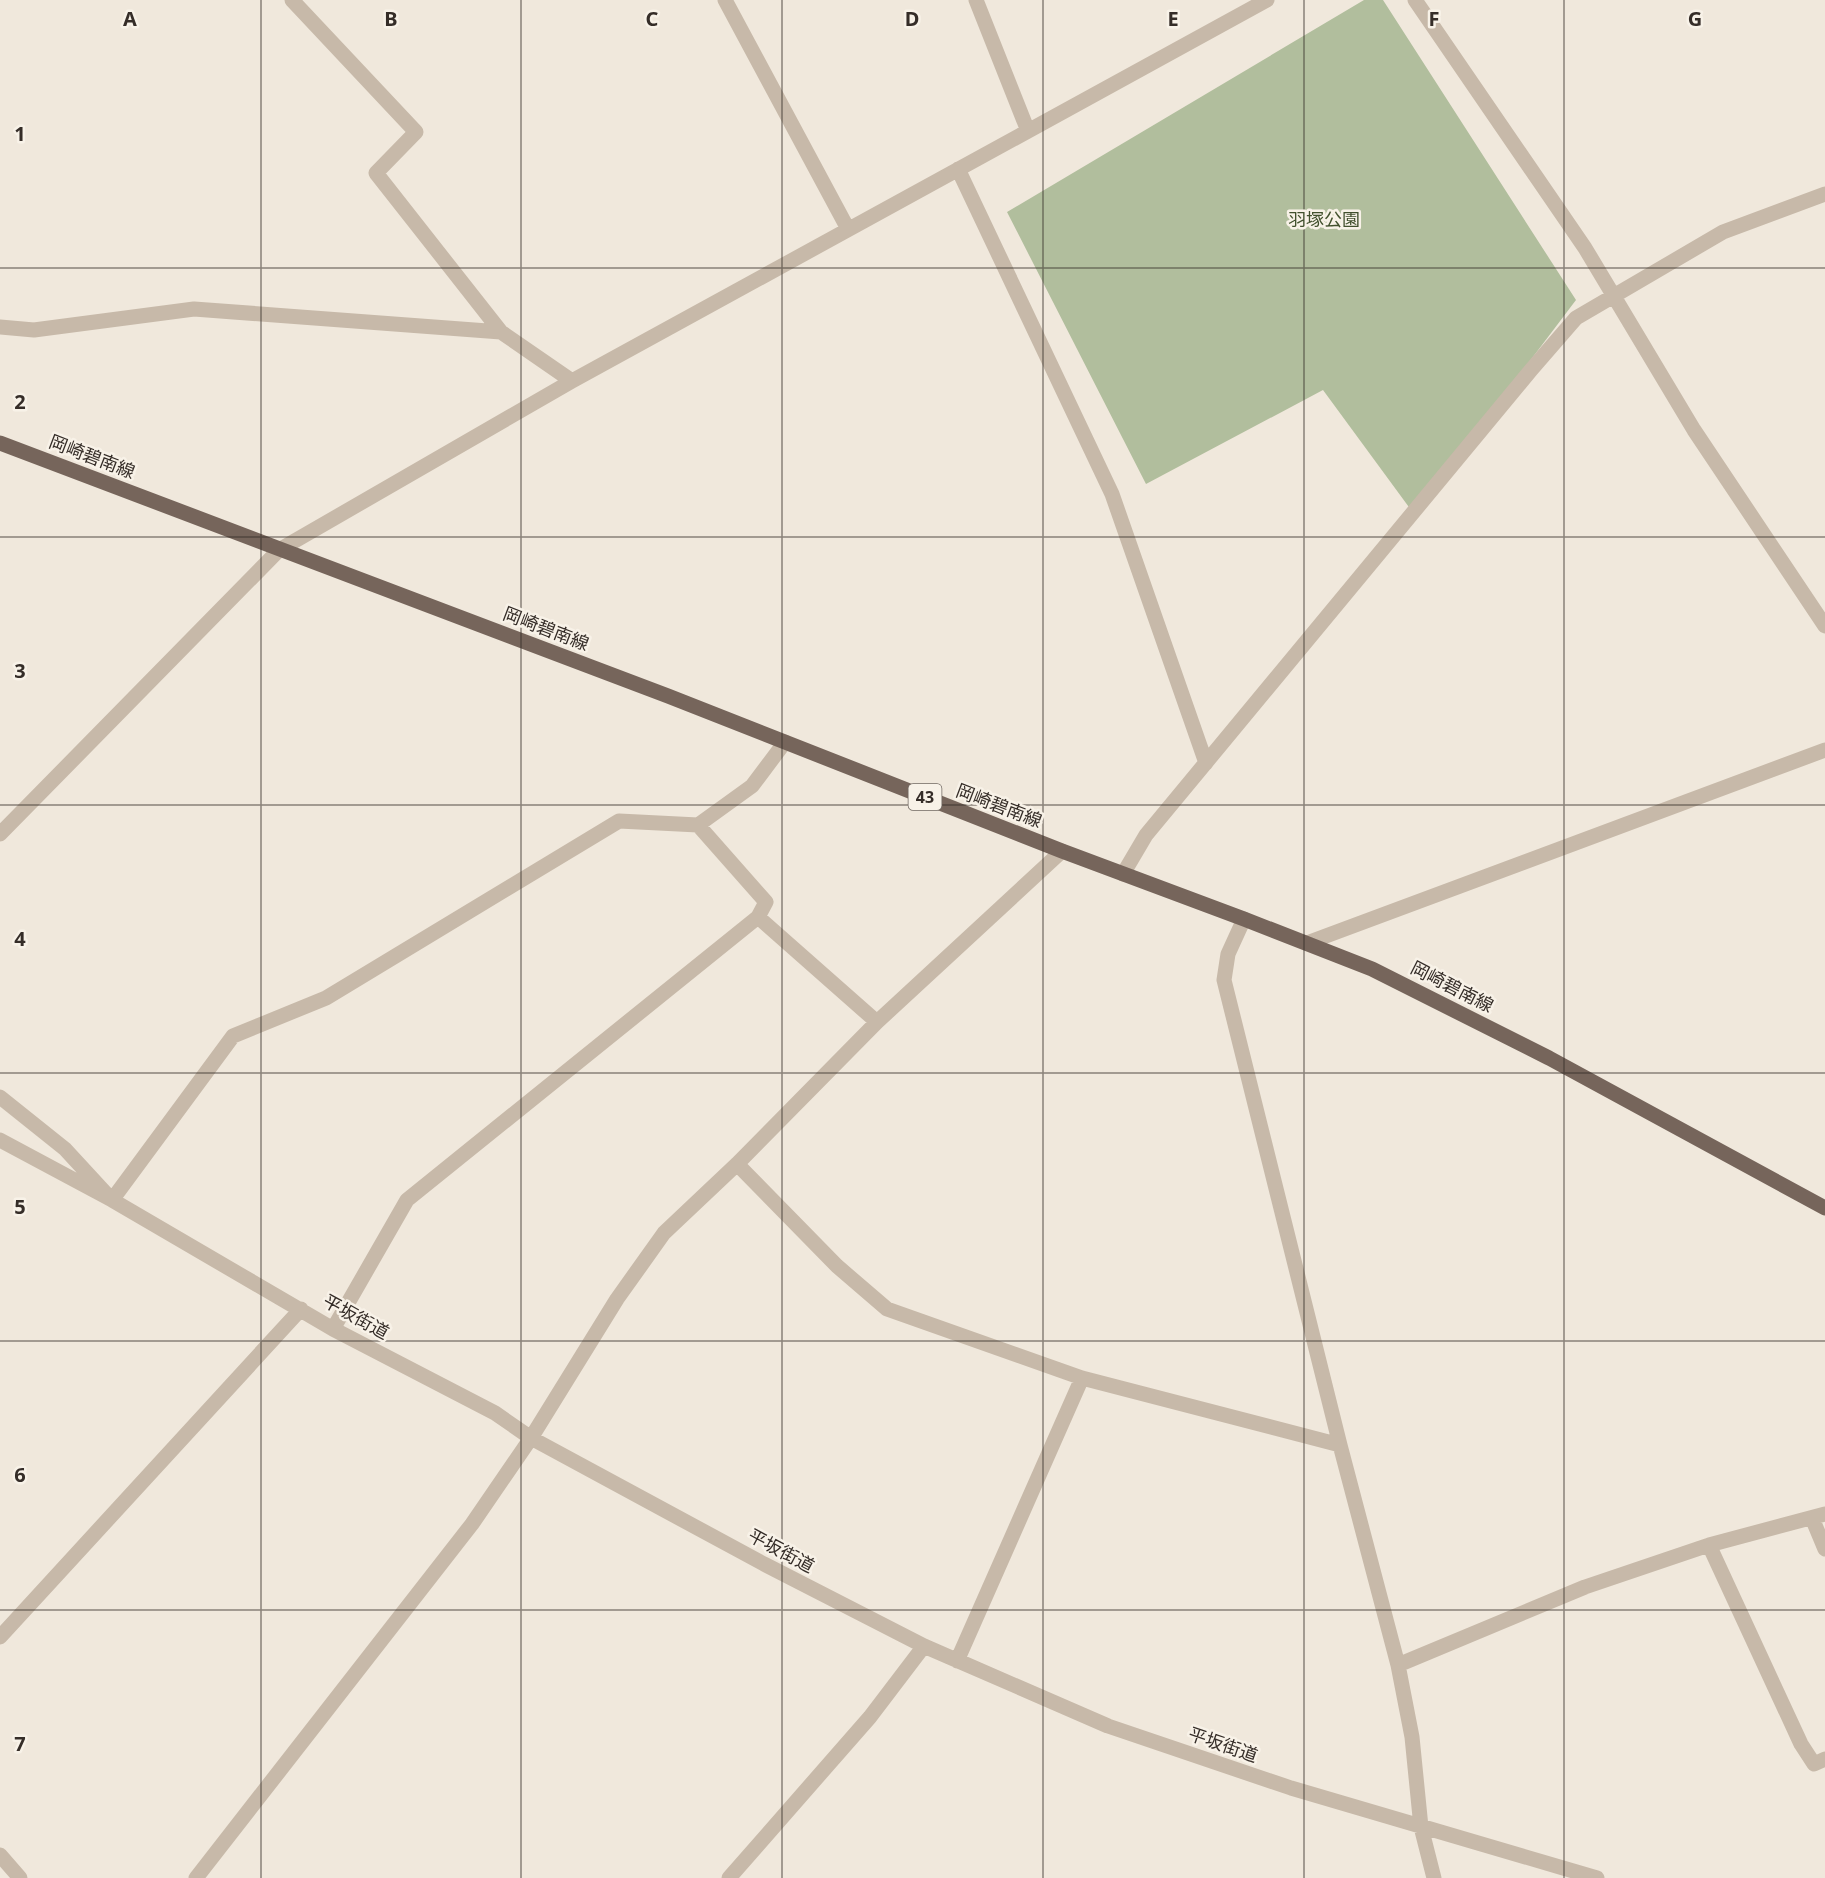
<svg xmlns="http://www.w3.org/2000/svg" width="1825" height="1878" viewBox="0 0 1825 1878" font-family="'Noto Sans','Noto Sans JP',sans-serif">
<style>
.green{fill:#b1be9d}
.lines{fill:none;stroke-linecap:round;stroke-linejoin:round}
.minor{stroke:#c7b9a9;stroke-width:15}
.major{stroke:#76655b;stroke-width:15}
.grid{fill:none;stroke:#352d28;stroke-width:1.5;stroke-opacity:0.55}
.labels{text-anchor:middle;stroke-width:5;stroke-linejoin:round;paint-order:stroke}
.shield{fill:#f8f2e8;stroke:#706862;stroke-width:1.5}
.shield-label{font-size:16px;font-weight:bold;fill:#352d28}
.park-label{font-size:18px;fill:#42512e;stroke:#f8f2e8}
.street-label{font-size:18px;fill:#352d28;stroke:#f8f2e8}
.grid-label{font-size:20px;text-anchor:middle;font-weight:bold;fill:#352d28;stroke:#f8f2e8;stroke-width:5;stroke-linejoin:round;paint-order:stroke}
</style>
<rect width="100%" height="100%" fill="#f0e8dc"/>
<path class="green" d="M 1364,0 L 1383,0 L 1576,300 L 1414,514 L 1323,390 L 1146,484 L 1007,212 Z"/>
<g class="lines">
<path class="minor" d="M 292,0 L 416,132 L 376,173 L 501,332
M 725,0 L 848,229
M 976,0 L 1028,131
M 1415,0 L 1585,248 L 1694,430 L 1825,626
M 958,169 L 1112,494 L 1206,763
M 0,327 L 34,330 L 194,309 L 501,332 L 572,381
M 698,825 L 766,902 L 758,917
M 0,834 L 279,550 L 572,381 L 1267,0
M 1123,874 L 1146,835 L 1531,370 L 1576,318 L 1723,232 L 1825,194
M 1244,919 L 1228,954 L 1224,980 L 1340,1445 L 1398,1665 L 1412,1737 L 1421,1827 L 1434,1878
M 1307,943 L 1825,750
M 0,1097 L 65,1149 L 112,1200 L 233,1036 L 326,998 L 619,821 L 698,825 L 752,786 L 785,742
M 0,1140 L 112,1200 L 333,1329 L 495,1413 L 531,1438 L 764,1564 L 924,1646 L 1108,1726 L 1291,1788 L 1597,1878
M 737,1164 L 837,1266 L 887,1309 L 1082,1378 L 1340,1445
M 333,1329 L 407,1200 L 758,917 L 877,1022
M 1812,1518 L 1825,1549
M 1709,1545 L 1801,1744 L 1814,1764 L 1825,1759
M 0,1637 L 301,1309
M 957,1661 L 1082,1378
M 1398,1665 L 1585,1587 L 1709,1545 L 1825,1514
M 0,1855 L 20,1878
M 196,1878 L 472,1524 L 531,1438 L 617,1299 L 664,1233 L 737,1164 L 877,1022 L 1062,851
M 729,1878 L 870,1717 L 924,1646"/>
<path class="major" d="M 0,443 L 668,696 L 1062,851 L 1244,919 L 1372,969 L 1549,1058 L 1825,1208"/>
</g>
<path class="grid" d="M 261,0 L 261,1878M 521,0 L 521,1878M 782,0 L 782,1878M 1043,0 L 1043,1878M 1304,0 L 1304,1878M 1564,0 L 1564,1878M 0,268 L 1825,268M 0,537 L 1825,537M 0,805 L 1825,805M 0,1073 L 1825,1073M 0,1341 L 1825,1341M 0,1610 L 1825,1610"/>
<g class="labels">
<rect class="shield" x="908.5" y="784" width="33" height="26" rx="4.5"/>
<g class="shield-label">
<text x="925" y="803">43</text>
</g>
<g class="park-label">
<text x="1324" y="226">羽塚公園</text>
</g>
<g class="street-label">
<text transform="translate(92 457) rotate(21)" y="6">岡崎碧南線</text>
<text transform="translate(546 629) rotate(21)" y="6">岡崎碧南線</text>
<text transform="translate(999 806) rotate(21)" y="6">岡崎碧南線</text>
<text transform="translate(1452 987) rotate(27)" y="6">岡崎碧南線</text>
<text transform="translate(356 1317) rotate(29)" y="6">平坂街道</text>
<text transform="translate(781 1551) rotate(28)" y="6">平坂街道</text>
<text transform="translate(1223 1745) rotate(19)" y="6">平坂街道</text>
</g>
</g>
<g class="grid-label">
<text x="130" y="26">A</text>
<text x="391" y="26">B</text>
<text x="652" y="26">C</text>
<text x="912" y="26">D</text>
<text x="1173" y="26">E</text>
<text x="1434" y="26">F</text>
<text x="1695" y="26">G</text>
<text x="20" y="141">1</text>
<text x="20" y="409">2</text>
<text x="20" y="678">3</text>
<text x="20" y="946">4</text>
<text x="20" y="1214">5</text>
<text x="20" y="1482">6</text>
<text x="20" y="1751">7</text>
</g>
</svg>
